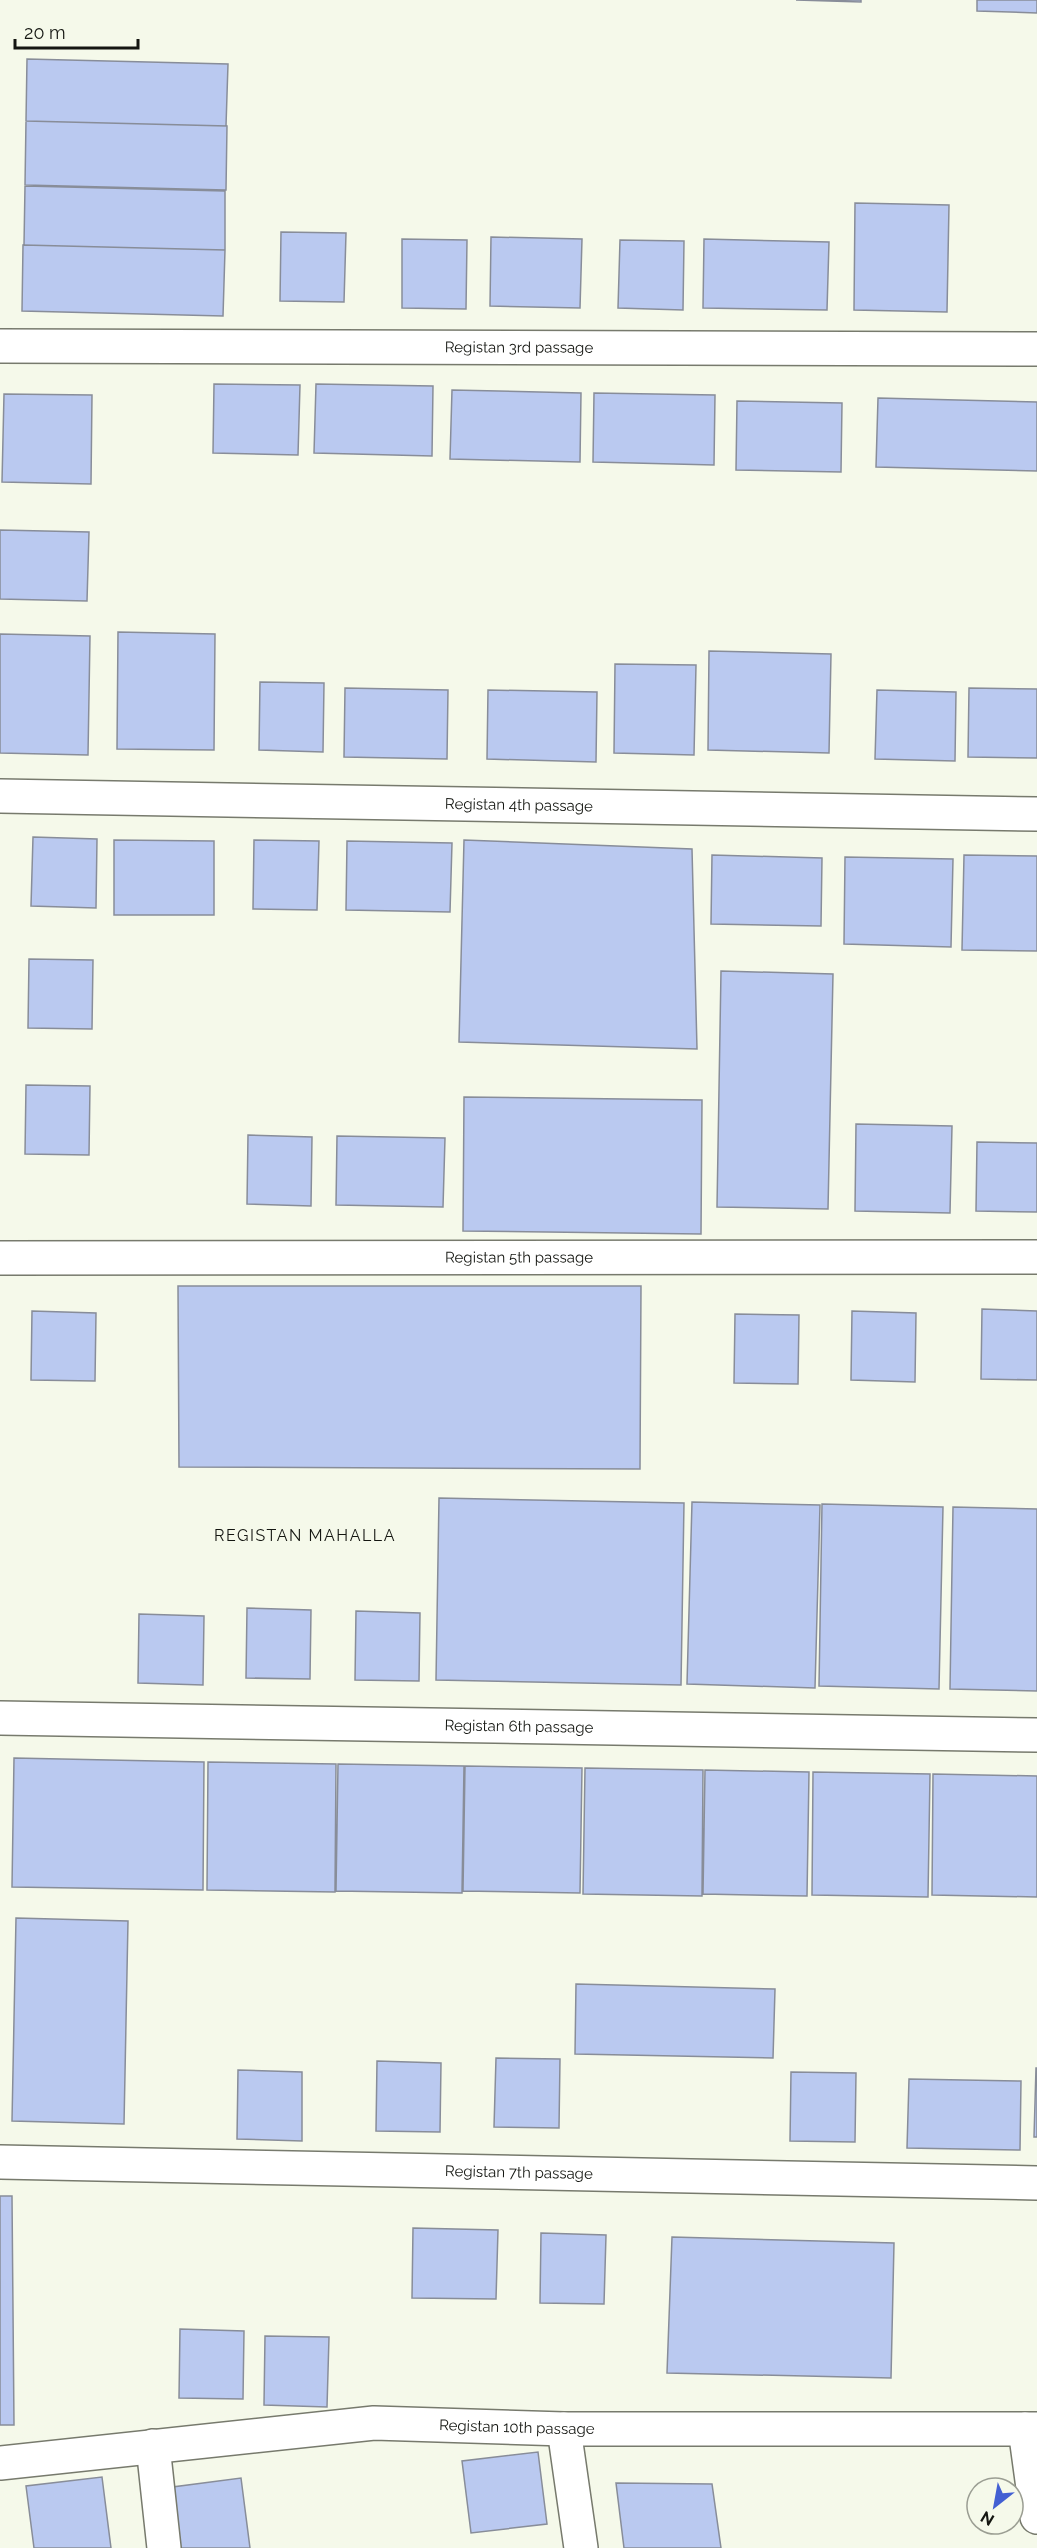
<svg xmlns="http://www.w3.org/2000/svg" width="1037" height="2548" viewBox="0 0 1037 2548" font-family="Raleway,sans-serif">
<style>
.building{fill:#bac9f0;stroke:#888d99;stroke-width:1.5}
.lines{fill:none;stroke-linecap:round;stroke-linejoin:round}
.minor-casing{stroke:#777a6d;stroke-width:36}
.minor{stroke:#fff;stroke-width:33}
.labels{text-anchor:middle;stroke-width:4.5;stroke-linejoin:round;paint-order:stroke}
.street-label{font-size:15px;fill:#141611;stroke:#f5f9ea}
.neighbourhood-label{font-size:16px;letter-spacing:1.5px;fill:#141611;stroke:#f5f9ea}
</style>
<rect width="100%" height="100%" fill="#f5f9ea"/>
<path class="building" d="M 796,0 L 861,0 L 861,2 Z
M 977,0 L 1037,0 L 1037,13 L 977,11 Z
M 27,59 L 228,64 L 226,126 L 26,121 Z
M 26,121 L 227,126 L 226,190 L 25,185 Z
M 25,186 L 225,191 L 225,250 L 24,245 Z
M 855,203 L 949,205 L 947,312 L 854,310 Z
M 281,232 L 346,233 L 344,302 L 280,301 Z
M 491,237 L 582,239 L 580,308 L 490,306 Z
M 402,239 L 467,240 L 466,309 L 402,308 Z
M 704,239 L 829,242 L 827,310 L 703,308 Z
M 620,240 L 684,241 L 683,310 L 618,308 Z
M 23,245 L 225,250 L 223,316 L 22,311 Z
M 214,384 L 300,385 L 298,455 L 213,453 Z
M 316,384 L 433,386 L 432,456 L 314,453 Z
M 452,390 L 581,393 L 580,462 L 450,459 Z
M 594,393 L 715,395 L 714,465 L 593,462 Z
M 4,394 L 92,395 L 91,484 L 2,482 Z
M 878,398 L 1037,402 L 1037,471 L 876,467 Z
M 737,401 L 842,403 L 841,472 L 736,470 Z
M 0,530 L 89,532 L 87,601 L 0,599 Z
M 118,632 L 215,634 L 214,750 L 117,749 Z
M 0,634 L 90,636 L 88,755 L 0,753 Z
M 709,651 L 831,654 L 829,753 L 708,750 Z
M 615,664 L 696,665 L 694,755 L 614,753 Z
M 260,682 L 324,683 L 323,752 L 259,750 Z
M 345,688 L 448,690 L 447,759 L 344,757 Z
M 969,688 L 1037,689 L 1037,758 L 968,757 Z
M 488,690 L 597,692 L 596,762 L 487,759 Z
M 877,690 L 956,692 L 955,761 L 875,759 Z
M 33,837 L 97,839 L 96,908 L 31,906 Z
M 114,840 L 214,841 L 214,915 L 114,915 Z
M 254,840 L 319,841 L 317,910 L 253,909 Z
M 464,840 L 692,849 L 697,1049 L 459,1042 Z
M 347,841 L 452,843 L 450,912 L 346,910 Z
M 712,855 L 822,858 L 821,926 L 711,924 Z
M 964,855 L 1037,856 L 1037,951 L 962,950 Z
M 845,857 L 953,859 L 951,947 L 844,944 Z
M 29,959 L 93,960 L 92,1029 L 28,1028 Z
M 721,971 L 833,974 L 828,1209 L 717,1207 Z
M 26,1085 L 90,1086 L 89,1155 L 25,1154 Z
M 464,1097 L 702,1100 L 701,1234 L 463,1231 Z
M 856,1124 L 952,1126 L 950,1213 L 855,1211 Z
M 248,1135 L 312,1137 L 311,1206 L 247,1204 Z
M 337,1136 L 445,1138 L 443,1207 L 336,1205 Z
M 977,1142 L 1037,1143 L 1037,1212 L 976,1211 Z
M 178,1286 L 641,1286 L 640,1469 L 179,1467 Z
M 982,1309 L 1037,1311 L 1037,1380 L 981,1379 Z
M 32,1311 L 96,1313 L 95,1381 L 31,1380 Z
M 852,1311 L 916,1313 L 915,1382 L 851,1380 Z
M 735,1314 L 799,1315 L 798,1384 L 734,1383 Z
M 439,1498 L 684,1503 L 681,1685 L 436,1680 Z
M 692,1502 L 820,1505 L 815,1688 L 687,1684 Z
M 822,1504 L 943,1507 L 939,1689 L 819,1686 Z
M 953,1507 L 1037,1509 L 1037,1691 L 950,1689 Z
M 247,1608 L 311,1610 L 310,1679 L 246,1678 Z
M 356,1611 L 420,1613 L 419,1681 L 355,1680 Z
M 139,1614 L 204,1616 L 203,1685 L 138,1683 Z
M 14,1758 L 204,1762 L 203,1890 L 12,1887 Z
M 208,1762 L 336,1764 L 335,1892 L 207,1890 Z
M 338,1764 L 464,1766 L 462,1893 L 336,1891 Z
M 465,1766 L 582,1768 L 580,1893 L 463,1891 Z
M 585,1768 L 703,1770 L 702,1896 L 583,1894 Z
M 705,1770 L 809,1772 L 807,1896 L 703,1894 Z
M 813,1772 L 930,1774 L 928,1897 L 812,1895 Z
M 933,1774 L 1037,1776 L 1037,1897 L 932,1895 Z
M 16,1918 L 128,1921 L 124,2124 L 12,2121 Z
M 576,1984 L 775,1989 L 773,2058 L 575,2054 Z
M 496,2058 L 560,2059 L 559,2128 L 494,2127 Z
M 377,2061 L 441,2063 L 440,2132 L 376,2131 Z
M 1036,2068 L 1037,2068 L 1037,2137 L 1034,2137 Z
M 238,2070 L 302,2072 L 302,2141 L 237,2139 Z
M 791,2072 L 856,2073 L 855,2142 L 790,2141 Z
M 909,2079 L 1021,2081 L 1020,2150 L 907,2148 Z
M 0,2196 L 12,2196 L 14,2425 L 0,2425 Z
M 413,2228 L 498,2230 L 496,2299 L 412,2298 Z
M 541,2233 L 606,2235 L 604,2304 L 540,2303 Z
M 672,2237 L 894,2243 L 891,2378 L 667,2373 Z
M 180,2329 L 244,2331 L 243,2399 L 179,2398 Z
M 265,2336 L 329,2337 L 327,2407 L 264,2405 Z
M 538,2452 L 547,2524 L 471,2533 L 462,2461 Z
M 102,2477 L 111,2548 L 34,2548 L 26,2486 Z
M 241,2478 L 250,2548 L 173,2548 L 165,2488 Z
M 616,2483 L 712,2484 L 721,2548 L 624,2548 Z"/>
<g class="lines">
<defs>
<g id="minor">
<path id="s1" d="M 0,346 L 1037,349"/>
<path id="s2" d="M 0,796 L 1037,814"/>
<path id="s3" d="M 0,1258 L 1037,1257"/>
<path id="s4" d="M 0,1718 L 1037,1735"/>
<path id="s5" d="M 0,2162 L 1037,2183"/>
<path d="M 564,2429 L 581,2548"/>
<path d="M 1025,2429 L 1037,2517"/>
<path d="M 153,2446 L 164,2548"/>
<path id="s6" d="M 0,2463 L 374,2423 L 564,2429 L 1037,2429"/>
</g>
</defs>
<use href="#minor" class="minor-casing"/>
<use href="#minor" class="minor"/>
</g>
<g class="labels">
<g class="street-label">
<text dy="5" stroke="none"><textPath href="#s1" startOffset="519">Registan 3rd passage</textPath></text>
<text dy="5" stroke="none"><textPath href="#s2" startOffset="519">Registan 4th passage</textPath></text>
<text dy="5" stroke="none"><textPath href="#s3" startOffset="519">Registan 5th passage</textPath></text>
<text dy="5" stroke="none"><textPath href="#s4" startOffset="519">Registan 6th passage</textPath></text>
<text dy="5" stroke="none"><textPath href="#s5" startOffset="519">Registan 7th passage</textPath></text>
<text dy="5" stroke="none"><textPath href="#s6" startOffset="519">Registan 10th passage</textPath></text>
</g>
<g class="neighbourhood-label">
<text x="305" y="1541">REGISTAN MAHALLA</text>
</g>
</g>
<g transform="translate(995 2506) rotate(211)"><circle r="28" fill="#f5f9ea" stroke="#9b9e93" stroke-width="1.5"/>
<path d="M0-4.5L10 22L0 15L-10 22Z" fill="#4360d3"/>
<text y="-9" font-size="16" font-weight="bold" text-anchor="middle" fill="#141611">N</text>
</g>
<path d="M15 39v9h123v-9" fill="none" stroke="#141611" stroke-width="3"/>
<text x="24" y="39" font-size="18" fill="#141611" stroke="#f5f9ea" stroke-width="4.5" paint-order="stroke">20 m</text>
</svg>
